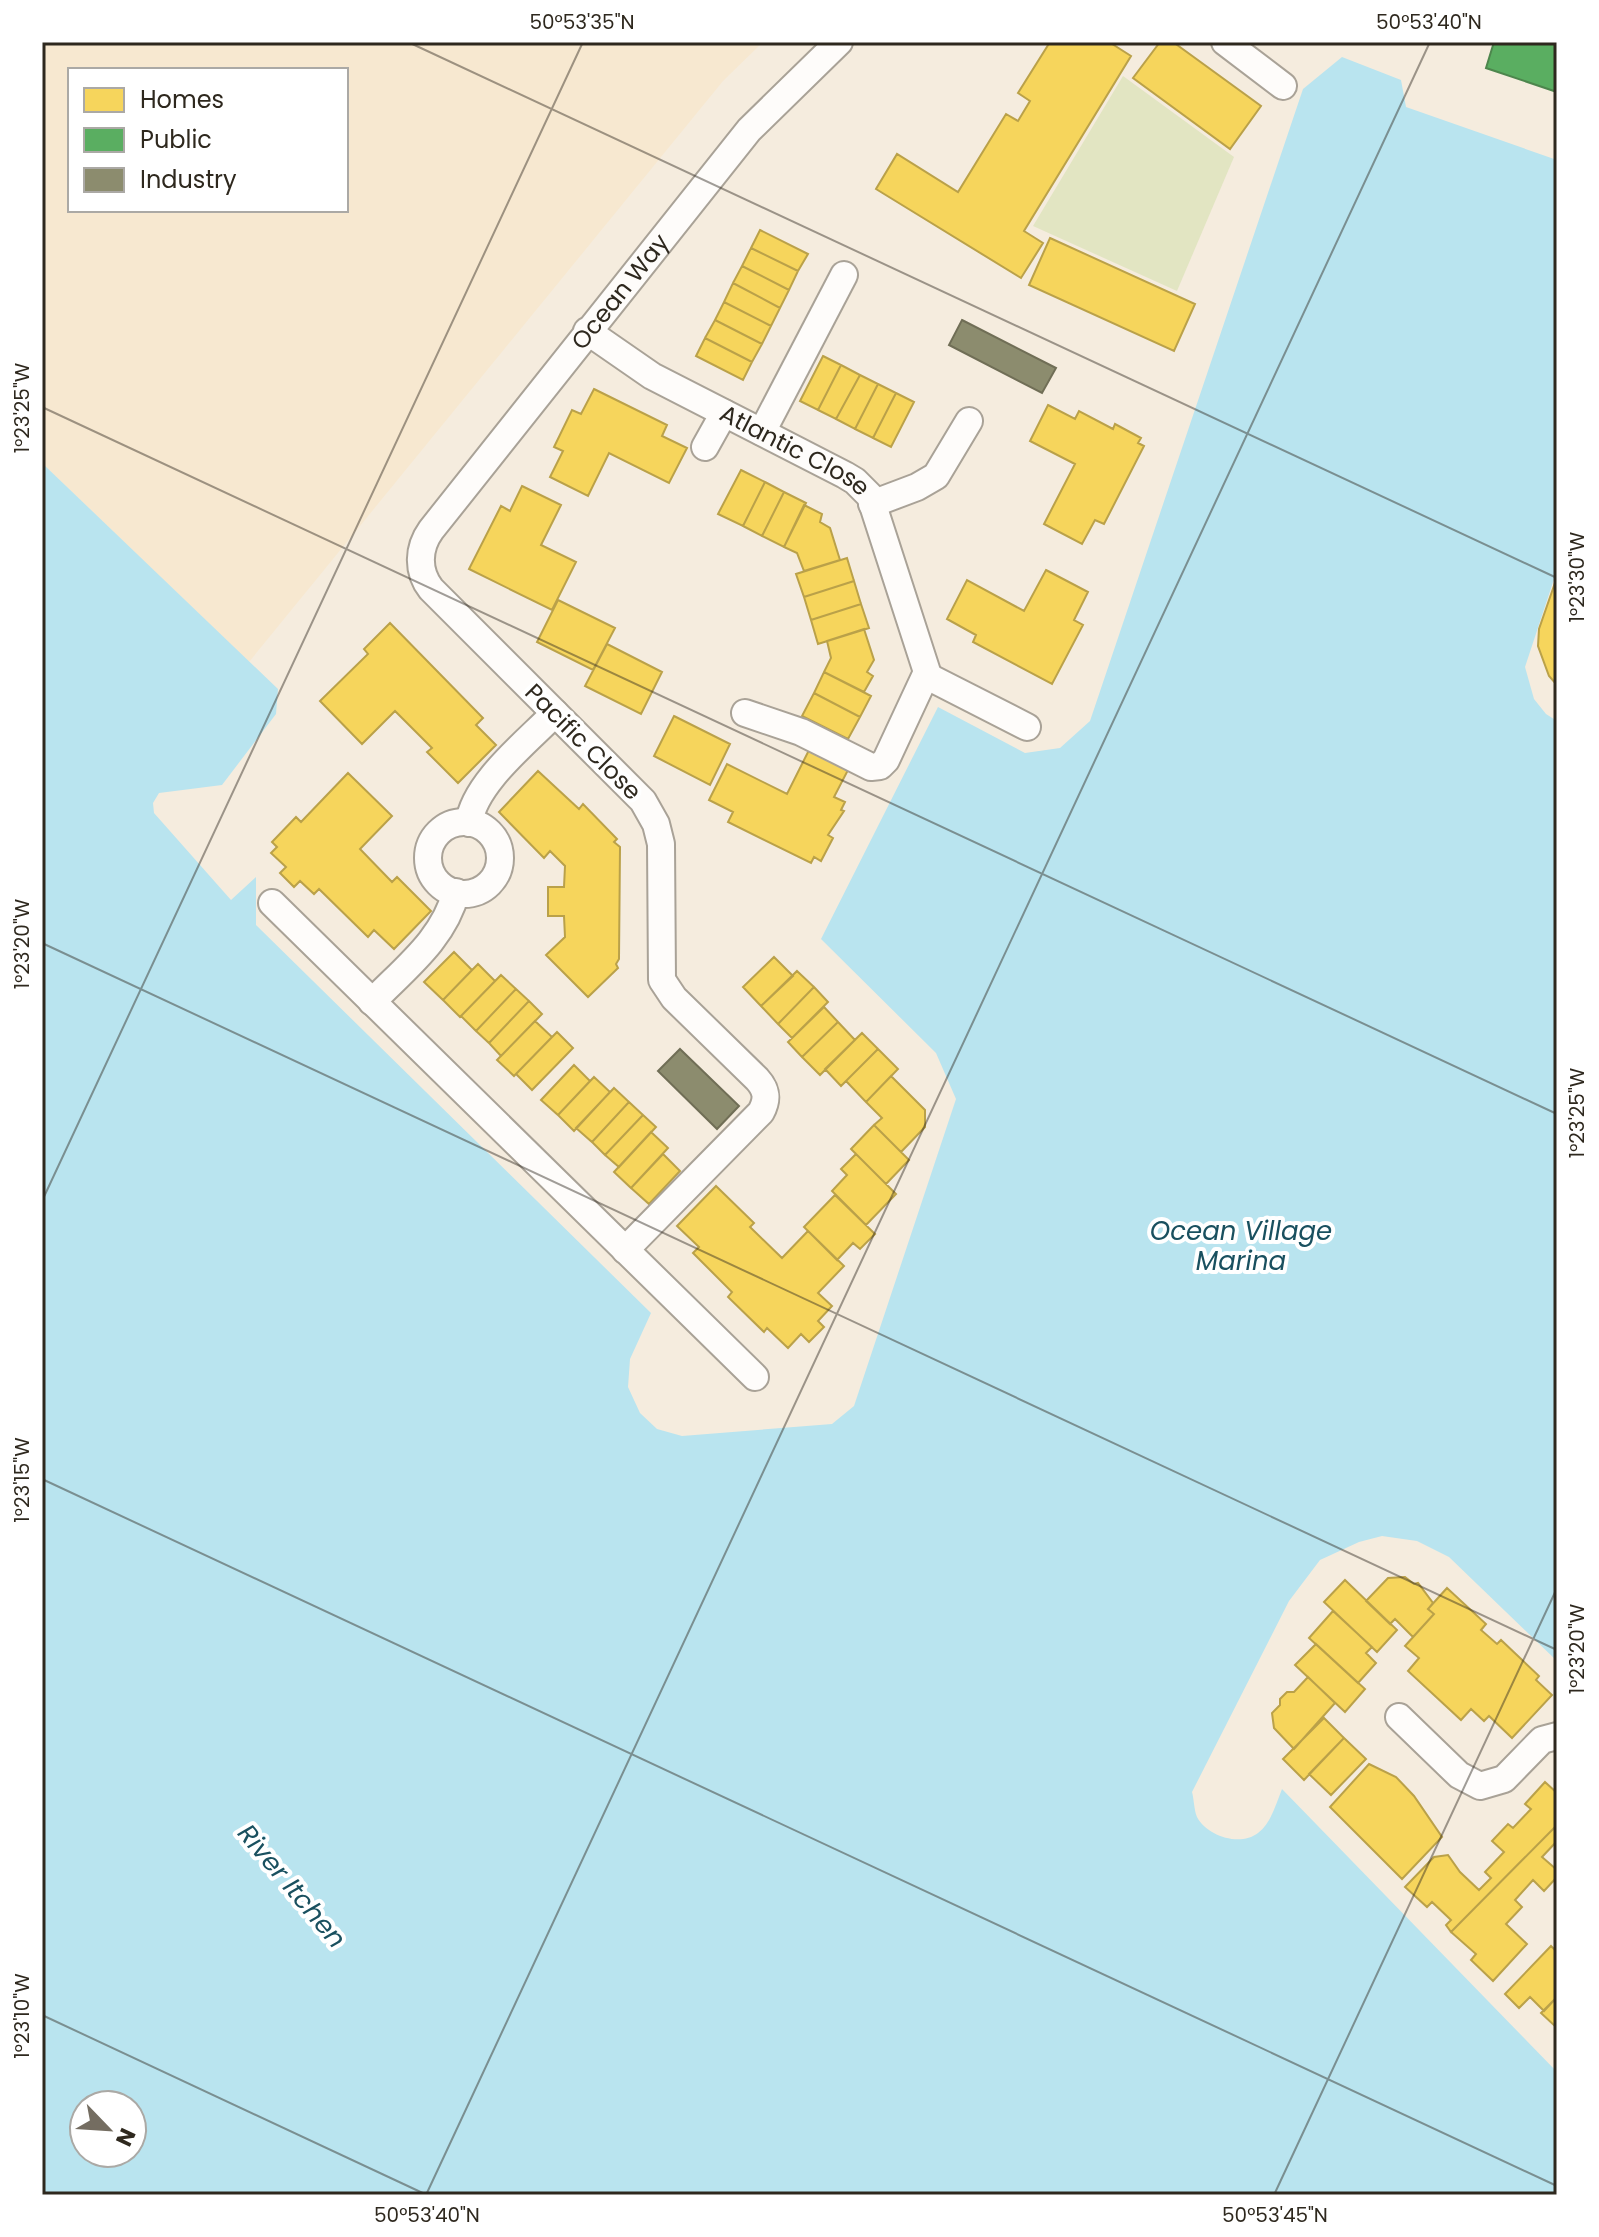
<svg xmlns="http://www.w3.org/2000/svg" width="1599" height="2237" viewBox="0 0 1599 2237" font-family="Poppins,sans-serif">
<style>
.built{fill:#f7e8d0;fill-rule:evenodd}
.green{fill:#e2e5c2}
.water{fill:#b9e4ef;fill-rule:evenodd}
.homes{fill:#f6d55c;stroke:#baa149;stroke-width:2}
.public{fill:#5aae61;stroke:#4d864d;stroke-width:2}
.industry{fill:#8c8c6e;stroke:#706e56;stroke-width:2}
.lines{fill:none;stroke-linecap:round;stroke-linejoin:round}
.street-casing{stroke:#a9a297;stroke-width:30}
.street{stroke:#fefcfa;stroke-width:26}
.ticks{fill:none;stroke:#2e281e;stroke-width:2;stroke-opacity:0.45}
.labels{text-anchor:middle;stroke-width:8;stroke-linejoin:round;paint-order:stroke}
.street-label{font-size:24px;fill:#2e281e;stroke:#fff}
.water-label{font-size:26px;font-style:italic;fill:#19505f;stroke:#fff}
.neatline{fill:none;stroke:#2e281e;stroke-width:3}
.ticks-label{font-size:20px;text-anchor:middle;fill:#2e281e}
</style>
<rect width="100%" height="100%" fill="#f5ecde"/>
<path class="built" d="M 42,42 L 763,42 L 723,81 L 249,662 L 42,463 ZM 70,70 L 346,70 L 346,210 L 70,210 Z"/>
<path class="green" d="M 1123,76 L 1234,157 L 1177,291 L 1033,226 Z"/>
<path class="water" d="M 1342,57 L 1401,80 L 1406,107 L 1557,160 L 1557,570 L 1525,667 L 1534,699 L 1546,714 L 1557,721 L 1557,1661 L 1449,1557 L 1417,1541 L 1382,1536 L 1359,1542 L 1320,1560 L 1289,1601 L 1192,1792 C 1194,1799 1194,1810 1197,1817 C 1207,1836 1240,1847 1258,1833 C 1271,1823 1276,1804 1282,1789 L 1557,2072 L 1557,2195 L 42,2195 L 42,463 L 278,689 L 276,714 L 222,785 L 159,793 L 153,803 L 154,813 L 231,900 L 256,877 L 256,925 L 651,1313 L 630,1359 L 628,1387 L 640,1413 L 657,1429 L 682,1436 L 832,1424 L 854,1406 L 956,1099 L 936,1053 L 821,939 L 938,707 L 1025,753 L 1060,748 L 1090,721 L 1303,89 ZM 84,2105 L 132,2105 L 132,2153 L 84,2153 Z"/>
<path class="homes" d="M 1050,42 L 1109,42 L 1131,56 L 1024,231 L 1043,243 L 1021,278 L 876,189 L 897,154 L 958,192 L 1006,114 L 1018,121 L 1030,101 L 1018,93 Z
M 1160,42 L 1173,42 L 1261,106 L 1230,149 L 1133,78 Z
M 760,230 L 808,254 L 798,271 L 751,248 Z
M 1050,238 L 1195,304 L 1174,351 L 1029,285 Z
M 751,248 L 798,271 L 789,290 L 742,266 Z
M 742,266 L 789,290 L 780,308 L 733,283 Z
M 733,283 L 780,308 L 771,326 L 724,302 Z
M 724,302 L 771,326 L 762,344 L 715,320 Z
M 715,320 L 762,344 L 752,362 L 705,338 Z
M 705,338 L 752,362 L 743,380 L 696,356 Z
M 823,356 L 841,365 L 818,410 L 800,401 Z
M 841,365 L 860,375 L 836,419 L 818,410 Z
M 860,375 L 878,384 L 855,429 L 836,419 Z
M 878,384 L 896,393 L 873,438 L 855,429 Z
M 594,389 L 667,425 L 662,436 L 687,448 L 669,483 L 609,453 L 588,496 L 550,477 L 563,451 L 554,447 L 572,410 L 581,414 Z
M 896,393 L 914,402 L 891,447 L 873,438 Z
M 1048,405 L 1075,419 L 1079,411 L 1113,429 L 1115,424 L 1141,438 L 1138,443 L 1144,446 L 1104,524 L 1095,520 L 1082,544 L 1044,524 L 1075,464 L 1030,441 Z
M 741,470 L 765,482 L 743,526 L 718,514 Z
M 765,482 L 784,492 L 762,536 L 743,526 Z
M 522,486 L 561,505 L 541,545 L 576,562 L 552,610 L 469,569 L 501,506 L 510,511 Z
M 784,492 L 806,503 L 784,547 L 762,536 Z
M 804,505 L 822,514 L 820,522 L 830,528 L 840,560 L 804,571 L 797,553 L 784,547 Z
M 847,558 L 854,581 L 804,597 L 796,574 Z
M 1046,570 L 1088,592 L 1074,620 L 1083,625 L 1052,684 L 973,642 L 976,635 L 947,619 L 967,580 L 1024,611 Z
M 1557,577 L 1557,685 L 1549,676 L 1538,646 L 1539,629 Z
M 854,581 L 861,604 L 811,620 L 804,597 Z
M 558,600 L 615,628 L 593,670 L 537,642 Z
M 861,604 L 869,628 L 818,644 L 811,620 Z
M 390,623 L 483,718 L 476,725 L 496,745 L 458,783 L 427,752 L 432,748 L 395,711 L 362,744 L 320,701 L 368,654 L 364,649 Z
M 864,629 L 874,660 L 867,672 L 873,676 L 864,692 L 824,672 L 831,658 L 827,641 Z
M 607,644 L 662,672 L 641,714 L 585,686 Z
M 824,672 L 871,696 L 860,717 L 814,693 Z
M 814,693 L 860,717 L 848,739 L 802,716 Z
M 674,716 L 730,744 L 710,785 L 654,756 Z
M 809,750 L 848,770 L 834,797 L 845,802 L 841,810 L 844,811 L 828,835 L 833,838 L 821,861 L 814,857 L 811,863 L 728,822 L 733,812 L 709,800 L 727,764 L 787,794 Z
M 538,771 L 579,809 L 583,804 L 617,839 L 614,842 L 620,847 L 619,959 L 616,964 L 618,968 L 588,997 L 546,955 L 565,937 L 564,916 L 548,916 L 548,887 L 564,887 L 565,866 L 550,851 L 544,858 L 499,812 Z
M 348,773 L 392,816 L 360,849 L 392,882 L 397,877 L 431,911 L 394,949 L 374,930 L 368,937 L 319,889 L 314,894 L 300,881 L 294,887 L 280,873 L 286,867 L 271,853 L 277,847 L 272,842 L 296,817 L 301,822 Z
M 454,952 L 472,970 L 443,1000 L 424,982 Z
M 774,957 L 793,976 L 761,1006 L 743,987 Z
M 478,964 L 495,981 L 460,1017 L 443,1000 Z
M 797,971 L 814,987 L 778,1024 L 761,1006 Z
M 501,975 L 516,989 L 476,1031 L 461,1016 Z
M 814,987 L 828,1002 L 792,1038 L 778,1024 Z
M 516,989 L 529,1001 L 489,1043 L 476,1031 Z
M 529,1001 L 542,1014 L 501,1056 L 489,1043 Z
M 824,1007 L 838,1022 L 802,1057 L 788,1042 Z
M 535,1021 L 552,1037 L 514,1076 L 497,1060 Z
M 838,1022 L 855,1040 L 820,1075 L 802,1057 Z
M 557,1032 L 573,1048 L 532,1090 L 516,1074 Z
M 862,1033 L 878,1049 L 841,1086 L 825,1069 Z
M 878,1049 L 898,1069 L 866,1102 L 846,1081 Z
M 574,1065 L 590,1081 L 558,1115 L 541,1100 Z
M 891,1076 L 925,1110 L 925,1127 L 901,1152 L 874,1125 L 882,1118 L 866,1102 Z
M 594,1077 L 610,1092 L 574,1131 L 558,1115 Z
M 614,1088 L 629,1102 L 592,1142 L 576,1128 Z
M 629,1102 L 643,1115 L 605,1155 L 592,1142 Z
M 643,1115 L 656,1127 L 619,1167 L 605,1155 Z
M 874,1125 L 909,1160 L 886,1184 L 851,1149 Z
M 651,1132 L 668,1148 L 631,1188 L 614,1172 Z
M 663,1154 L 680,1171 L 649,1204 L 631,1188 Z
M 856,1154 L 896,1194 L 866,1225 L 832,1191 L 847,1175 L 841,1169 Z
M 716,1186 L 754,1223 L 750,1227 L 782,1258 L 808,1231 L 844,1266 L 818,1293 L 832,1306 L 818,1321 L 824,1327 L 809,1342 L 801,1334 L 788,1348 L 767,1328 L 764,1332 L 728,1297 L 732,1292 L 693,1253 L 699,1247 L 677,1226 Z
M 835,1195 L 875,1234 L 860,1249 L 853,1243 L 837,1260 L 804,1227 Z
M 1405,1577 L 1414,1584 L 1418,1583 L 1433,1603 L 1428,1609 L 1434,1614 L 1413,1637 L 1395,1619 L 1390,1624 L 1366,1601 L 1388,1578 Z
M 1345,1580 L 1397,1630 L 1377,1652 L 1324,1602 Z
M 1447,1588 L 1486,1624 L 1481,1630 L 1497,1644 L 1501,1640 L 1539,1676 L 1536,1680 L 1552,1695 L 1512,1738 L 1489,1716 L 1484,1721 L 1471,1709 L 1461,1720 L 1408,1671 L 1419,1658 L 1405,1646 L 1434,1614 L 1428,1609 Z
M 1333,1611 L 1372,1647 L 1366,1653 L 1376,1663 L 1358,1683 L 1309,1638 Z
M 1316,1644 L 1365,1689 L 1345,1712 L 1295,1665 Z
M 1308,1677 L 1335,1703 L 1294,1749 L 1274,1728 L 1272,1713 L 1280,1705 L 1280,1699 L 1287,1692 L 1294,1692 Z
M 1324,1718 L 1344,1738 L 1304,1780 L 1283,1759 Z
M 1344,1738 L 1366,1759 L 1331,1795 L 1309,1774 Z
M 1369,1764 L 1396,1777 L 1414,1796 L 1442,1837 L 1402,1879 L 1330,1807 Z
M 1545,1782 L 1557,1793 L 1557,1825 L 1451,1932 L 1446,1925 L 1451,1920 L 1432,1902 L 1427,1907 L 1405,1887 L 1434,1857 L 1448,1855 L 1460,1872 L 1479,1890 L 1491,1878 L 1485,1872 L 1504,1852 L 1492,1841 L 1508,1824 L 1513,1828 L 1531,1809 L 1525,1804 Z
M 1557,1825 L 1557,1841 L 1542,1857 L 1557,1870 L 1557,1877 L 1544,1891 L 1533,1880 L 1515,1900 L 1522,1907 L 1506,1924 L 1527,1944 L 1493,1981 L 1471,1960 L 1476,1954 L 1451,1932 Z
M 1551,1946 L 1557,1952 L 1557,1997 L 1544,2011 L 1530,1997 L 1519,2008 L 1505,1994 Z
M 1557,1997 L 1557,2028 L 1541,2013 Z"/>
<path class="public" d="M 1494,42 L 1557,42 L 1557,92 L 1486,68 Z"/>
<path class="industry" d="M 962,320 L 1056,368 L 1042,393 L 949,345 Z
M 680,1049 L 739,1106 L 717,1129 L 658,1071 Z"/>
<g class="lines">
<defs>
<g id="street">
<path d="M 1225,42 L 1283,86"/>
<path id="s1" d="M 587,331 L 652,376 L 845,475 L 855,481 L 870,496 L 927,672 L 886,760 L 880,766 L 871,767 L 801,732 L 745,713"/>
<path d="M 762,432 L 844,275"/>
<path d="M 705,447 L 724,413"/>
<path d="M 872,504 L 917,487 L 936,476 L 969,421"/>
<path d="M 927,676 L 1027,727"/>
<circle cx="464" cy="858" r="36"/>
<path d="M 469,823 C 474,783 528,741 555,713"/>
<path d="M 272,903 L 755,1377"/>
<path d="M 372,1002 C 405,968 444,939 456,892"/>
<path id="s2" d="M 625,1250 L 761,1112 C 768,1099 767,1090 757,1079 L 674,998 L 662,980 L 661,844 L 656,824 L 643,801 L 431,589 C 417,571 418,548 431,530 L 749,130 L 839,42"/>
<path d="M 1399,1717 L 1459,1775 L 1480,1786 L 1504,1779 L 1542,1740 L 1557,1736"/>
</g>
</defs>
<use href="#street" class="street-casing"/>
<use href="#street" class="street"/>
</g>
<path class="ticks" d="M 408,42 L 1557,578M 42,407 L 1557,1114M 42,943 L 1557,1650M 42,1201 L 583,42M 42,1479 L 1557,2186M 42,2015 L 427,2195M 426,2195 L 1430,42M 1274,2195 L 1557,1588"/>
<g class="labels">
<g class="street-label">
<text dy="8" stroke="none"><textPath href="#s2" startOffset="1218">Ocean Way</textPath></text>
<text dy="8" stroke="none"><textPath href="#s1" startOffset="240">Atlantic Close</textPath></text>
<text transform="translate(583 742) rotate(45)" y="8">Pacific Close</text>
</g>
<g class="water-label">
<text x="1241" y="1240">Ocean Village<tspan x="1241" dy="30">Marina</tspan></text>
<text transform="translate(292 1886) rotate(50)" y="9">River Itchen</text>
</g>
</g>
<rect width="1599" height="2237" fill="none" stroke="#ffffff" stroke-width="88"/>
<rect x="68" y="68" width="280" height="144" fill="#ffffff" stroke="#aba9a5" stroke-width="2"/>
<rect x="84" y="88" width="40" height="24" fill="#f6d55c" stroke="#aba9a5" stroke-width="2"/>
<text x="140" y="108" font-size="24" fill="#2e281e">Homes</text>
<rect x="84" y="128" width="40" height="24" fill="#5aae61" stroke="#aba9a5" stroke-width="2"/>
<text x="140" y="148" font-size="24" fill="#2e281e">Public</text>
<rect x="84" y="168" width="40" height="24" fill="#8c8c6e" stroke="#aba9a5" stroke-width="2"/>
<text x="140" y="188" font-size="24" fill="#2e281e">Industry</text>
<g transform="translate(108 2129) rotate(115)"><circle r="38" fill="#ffffff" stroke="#aba9a5" stroke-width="2"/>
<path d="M0-6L14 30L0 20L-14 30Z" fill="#746d61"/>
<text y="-12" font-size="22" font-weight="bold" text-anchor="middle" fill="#2e281e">N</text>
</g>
<rect x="44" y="44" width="1511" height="2149" class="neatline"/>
<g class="ticks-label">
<text x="582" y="29">50°53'35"N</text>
<text x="1429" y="29">50°53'40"N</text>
<text transform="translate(22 408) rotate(-90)" y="7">1°23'25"W</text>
<text transform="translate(1577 577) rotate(-90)" y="7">1°23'30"W</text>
<text transform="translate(22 944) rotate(-90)" y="7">1°23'20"W</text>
<text transform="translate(1577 1113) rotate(-90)" y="7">1°23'25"W</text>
<text transform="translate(22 1480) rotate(-90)" y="7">1°23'15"W</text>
<text transform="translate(1577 1649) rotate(-90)" y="7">1°23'20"W</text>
<text transform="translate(22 2016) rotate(-90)" y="7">1°23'10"W</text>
<text x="427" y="2222">50°53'40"N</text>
<text x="1275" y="2222">50°53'45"N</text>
</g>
</svg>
